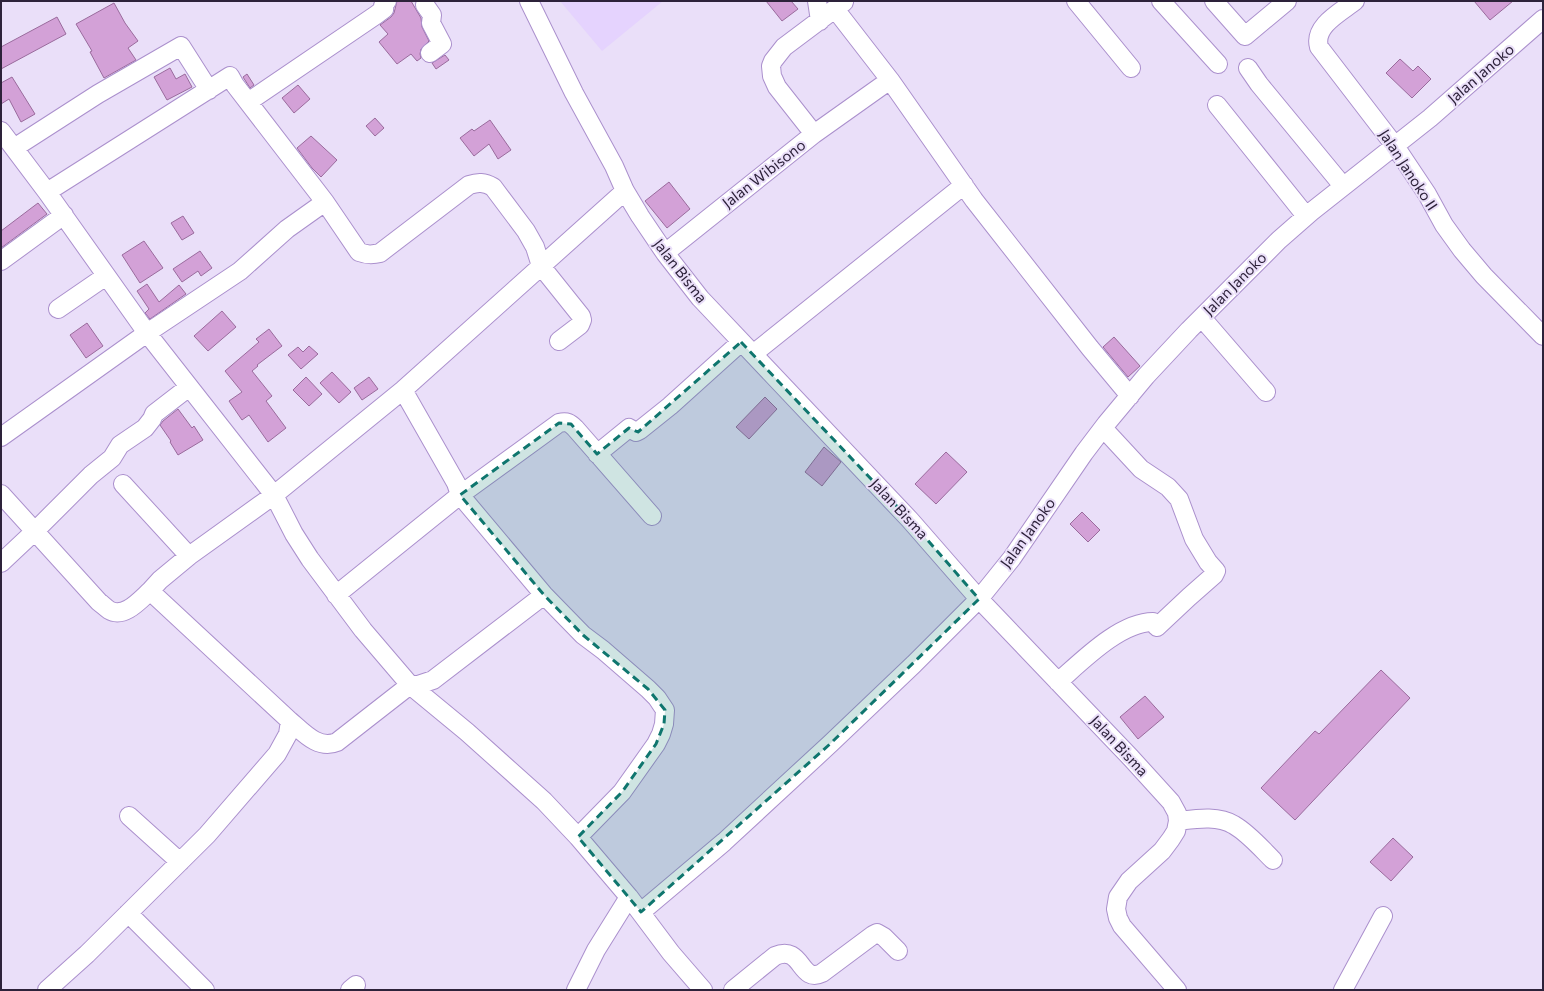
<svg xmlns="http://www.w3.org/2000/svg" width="1544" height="991" viewBox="0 0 1544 991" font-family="Commissioner,sans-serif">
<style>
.built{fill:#e5d3fe}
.building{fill:#d3a1d7;stroke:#9a6b9d}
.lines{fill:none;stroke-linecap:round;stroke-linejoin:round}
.minor-casing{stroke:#ab90cd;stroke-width:20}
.minor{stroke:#fff;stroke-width:18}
.marked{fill:#0f766e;fill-opacity:0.2;stroke:#0f766e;stroke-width:3;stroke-dasharray:8 5;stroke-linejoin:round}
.labels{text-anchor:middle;stroke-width:4;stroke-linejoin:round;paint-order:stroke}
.street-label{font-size:15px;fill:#2d223a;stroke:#eadff9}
</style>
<rect width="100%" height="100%" fill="#eadff9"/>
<path class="built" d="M 560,1 L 663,1 L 602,51 Z"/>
<path class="building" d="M 397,1 L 411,1 L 421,18 L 422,27 L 429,41 L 421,49 L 420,54 L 421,58 L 417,61 L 411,54 L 397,64 L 379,42 L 388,34 L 380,25 L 391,17 L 394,13 Z
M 766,1 L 791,1 L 798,9 L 782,21 Z
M 1474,1 L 1513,1 L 1490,20 Z
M 114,3 L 125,23 L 138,41 L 128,48 L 136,60 L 104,78 L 90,52 L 92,51 L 76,24 Z
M 57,17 L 66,34 L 1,69 L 1,47 Z
M 445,55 L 449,60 L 436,69 L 432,63 Z
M 1400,59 L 1413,71 L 1418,66 L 1431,79 L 1412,98 L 1386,73 Z
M 170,68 L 176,79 L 185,74 L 192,87 L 167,100 L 154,77 Z
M 247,74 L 254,85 L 250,88 L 243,77 Z
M 12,77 L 35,114 L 21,122 L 9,99 L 1,104 L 1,83 Z
M 298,85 L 310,99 L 294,113 L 282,98 Z
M 375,118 L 384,128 L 375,136 L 366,126 Z
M 490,120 L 511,150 L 498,159 L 489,144 L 474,156 L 460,138 L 472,129 L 474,131 Z
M 311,136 L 337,160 L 321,177 L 312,168 L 297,148 Z
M 669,182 L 690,209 L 667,228 L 645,201 Z
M 38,203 L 47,214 L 1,248 L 1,231 Z
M 183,216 L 194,233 L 182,240 L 171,223 Z
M 144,241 L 163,268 L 140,283 L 122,255 Z
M 200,251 L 212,268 L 201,276 L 198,271 L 182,282 L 173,269 Z
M 147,284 L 159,302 L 179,285 L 186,294 L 150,319 L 145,313 L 149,309 L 137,291 Z
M 222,311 L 236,327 L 208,351 L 194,336 Z
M 87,323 L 103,346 L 86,358 L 70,335 Z
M 269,329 L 282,346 L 257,365 L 258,366 L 252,371 L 272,396 L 266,401 L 286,428 L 268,442 L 249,415 L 242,420 L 229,401 L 242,392 L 225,371 L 259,342 L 256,339 Z
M 1114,337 L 1140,366 L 1128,377 L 1103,347 Z
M 309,346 L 318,354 L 301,369 L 288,355 L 298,347 L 303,352 Z
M 332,372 L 351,392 L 339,403 L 320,383 Z
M 306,377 L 322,394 L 309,406 L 293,390 Z
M 369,377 L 378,389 L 362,400 L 354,388 Z
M 765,397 L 777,409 L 749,439 L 736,427 Z
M 178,409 L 192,428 L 194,426 L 203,440 L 178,455 L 170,442 L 171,441 L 160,425 L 163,421 Z
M 824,447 L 841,462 L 822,486 L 805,472 Z
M 946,452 L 967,472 L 936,504 L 915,484 Z
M 1082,512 L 1100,530 L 1088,542 L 1070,524 Z
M 1381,670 L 1410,698 L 1295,820 L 1261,788 L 1315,731 L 1319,734 Z
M 1145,696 L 1164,717 L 1138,739 L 1120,717 Z
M 1393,838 L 1413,857 L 1391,881 L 1370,862 Z"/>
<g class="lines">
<defs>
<path id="minor" d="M 529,1 L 574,93 L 614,166 L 625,191 L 640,216 L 665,253 L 700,298 L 910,520 L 979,599 L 1131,758 L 1171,802 L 1177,813 L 1178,821 L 1176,831 L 1171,839 L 1162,851 L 1129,881 L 1118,897 L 1116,909 L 1118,918 L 1122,926 L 1177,990
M 817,1 L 820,21
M 1076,1 L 1131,68
M 1161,1 L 1218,64
M 1214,1 L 1245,36 L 1287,1
M 1355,1 C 1341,12 1313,26 1319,47 L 1395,146 L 1427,194 L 1444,225 L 1462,250 L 1484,276 L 1543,336
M 425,5 L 432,15 L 431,23 L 442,44 L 430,53
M 835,9 L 890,80 L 974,200 L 1090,348 L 1130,396
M 1248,68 L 1259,84 L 1343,186
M 248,102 L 376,15 L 384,9 L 383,6 L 387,1
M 1217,105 L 1306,216
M 1,131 L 47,192 L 147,333 L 274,495 L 294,534 L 310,559 L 363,630 L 410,685 L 467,732 L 544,801 L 578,837 L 629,897 L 671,953 L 703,990
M 814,134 L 890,80
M 14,148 L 98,94 L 181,46 L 209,90
M 325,202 L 359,252 C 367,255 372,255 380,253 L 469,185 C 478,182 484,182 493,187 L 526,231 L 535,247 L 541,266 L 581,316 L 582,320 L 580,325 L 559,341
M 665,253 L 814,134 L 777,87 L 772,76 L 771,66 L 773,61 L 784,47 L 844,2
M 1,261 L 64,215
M 58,309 L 106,276
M 1202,318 L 1266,392
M 753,354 L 964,185
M 403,390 L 456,483 L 460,495 L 544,595 L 583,635 L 603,650 L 648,689 L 657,698 L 665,710 L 664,724 L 661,734 L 656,744 L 622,792 L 578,837
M 1,437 L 147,333 L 240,271 L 287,229 L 325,202 L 235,85 L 230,76 L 47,192
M 597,454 L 629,428 L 636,432 L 640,430 L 670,406 L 741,342
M 123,484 L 189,556
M 1,494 L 99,602 C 102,604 106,608 109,610 C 124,619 140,600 150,591
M 1,563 L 35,531 L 91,475 L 112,458 L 120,445 L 145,428 L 152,419 L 154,414 L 189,387
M 336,595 L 460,495 L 559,423 C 567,421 570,423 575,428 L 652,516
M 1058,682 C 1082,661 1120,622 1153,622 L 1157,627 L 1189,597 L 1214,575 L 1216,571 L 1208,562 L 1194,539 L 1179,499 L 1168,487 L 1141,469 L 1103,428
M 290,721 C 303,732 318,750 337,742 L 410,685 L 418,685 L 433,680 L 544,595
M 129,816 L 180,862
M 1178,821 C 1195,819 1218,815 1234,825 C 1248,833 1261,848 1273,860
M 641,912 L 724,842 L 830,744 L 914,664 L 979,599 L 1012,558 L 1084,453 L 1106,424 L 1146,376 L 1189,330 L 1279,240 L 1311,212 L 1430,118 L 1543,19
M 128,913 L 205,990
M 47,990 L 87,954 L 207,835 L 277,754 L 288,734 L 290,721 L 150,591 L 160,580 L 189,556 L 274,495 L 403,390 L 625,191
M 350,990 L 356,985
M 576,990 L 596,950 L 629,897
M 733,990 L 775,956 C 803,944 799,984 822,973 L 873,935 L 877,933 L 884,937 L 898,951
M 1343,990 L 1383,916"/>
</defs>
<use href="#minor" class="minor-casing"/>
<use href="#minor" class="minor"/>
</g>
<path class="marked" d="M 741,342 L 910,520 L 979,599 L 830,744 L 641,912 L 578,837 L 622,792 L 656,744 L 664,724 L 665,710 L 648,689 L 583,635 L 544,595 L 460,495 L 559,423 L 571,424 L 597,454 L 629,428 L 638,432 Z"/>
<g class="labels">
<g class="street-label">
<text transform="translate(1481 74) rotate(-41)" y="5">Jalan Janoko</text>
<text transform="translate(1408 170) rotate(57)" y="5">Jalan Janoko II</text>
<text transform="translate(764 174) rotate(-38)" y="5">Jalan Wibisono</text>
<text transform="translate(680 271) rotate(52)" y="5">Jalan Bisma</text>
<text transform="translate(1235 284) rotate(-45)" y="5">Jalan Janoko</text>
<text transform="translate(899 509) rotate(47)" y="5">Jalan Bisma</text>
<text transform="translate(1028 533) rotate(-54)" y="5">Jalan Janoko</text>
<text transform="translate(1119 746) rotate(47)" y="5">Jalan Bisma</text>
</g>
</g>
<rect width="1544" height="991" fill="none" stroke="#2d223a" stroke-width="4"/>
</svg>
